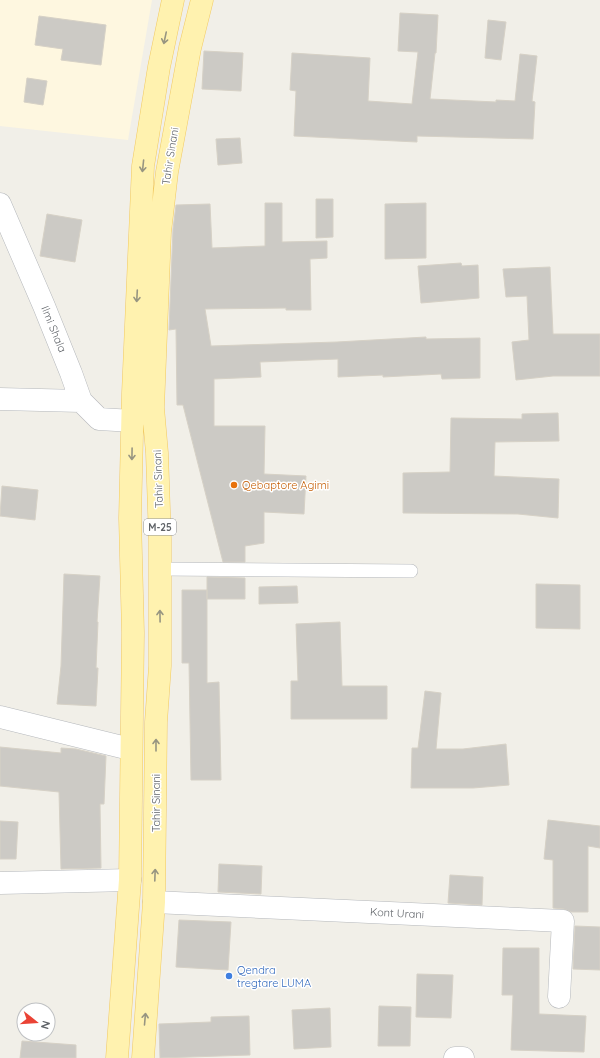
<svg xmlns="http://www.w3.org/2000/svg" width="600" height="1058" viewBox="0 0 600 1058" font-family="Quicksand,sans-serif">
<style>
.commercial{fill:#fef7e0}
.building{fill:#cccac5;stroke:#d6d1c6}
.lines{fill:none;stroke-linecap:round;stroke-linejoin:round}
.lane-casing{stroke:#b5b8bc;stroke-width:14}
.street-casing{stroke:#b5b8bc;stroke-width:23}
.primary-casing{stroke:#f2c960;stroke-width:23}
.lane{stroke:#fff;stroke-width:13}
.street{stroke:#fff;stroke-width:22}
.primary{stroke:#fff2af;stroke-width:22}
.oneway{stroke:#979581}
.food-dot{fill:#e8710a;stroke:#fff;stroke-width:1.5}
.shop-dot{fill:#3f7fe0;stroke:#fff;stroke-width:1.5}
.labels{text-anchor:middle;stroke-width:3;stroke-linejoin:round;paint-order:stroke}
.shield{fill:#fff;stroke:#8f9295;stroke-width:1}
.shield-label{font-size:10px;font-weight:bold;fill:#5f6368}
.street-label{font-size:11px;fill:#5f6368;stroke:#fff}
.food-label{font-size:11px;fill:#c56008;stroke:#fff;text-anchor:start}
.shop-label{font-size:11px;fill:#366cbe;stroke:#fff;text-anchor:start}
</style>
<rect width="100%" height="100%" fill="#f1efe8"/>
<path class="commercial" d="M 0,0 L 152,0 L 128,140 L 0,126 Z"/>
<path class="building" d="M 400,13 L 438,15 L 436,53 L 435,53 L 430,99 L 496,102 L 496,100 L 515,101 L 520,54 L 537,56 L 532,101 L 535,102 L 533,139 L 417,136 L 417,142 L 294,136 L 296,91 L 290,90 L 292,53 L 370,58 L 368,101 L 412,104 L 418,52 L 398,51 Z
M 39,16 L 106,25 L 101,65 L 61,60 L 63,49 L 35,45 Z
M 488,20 L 506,22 L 501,60 L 485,58 Z
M 204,51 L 243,53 L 241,91 L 202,89 Z
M 27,78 L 47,81 L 43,105 L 24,102 Z
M 240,138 L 242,163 L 218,165 L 216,139 Z
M 316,199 L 333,199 L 333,237 L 316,238 Z
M 265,203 L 282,203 L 282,242 L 327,241 L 327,258 L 310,259 L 311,310 L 286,310 L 286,308 L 205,309 L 211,346 L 337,342 L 426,337 L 426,339 L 480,338 L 480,378 L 442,379 L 441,374 L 383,377 L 383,375 L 338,377 L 338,359 L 260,362 L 261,377 L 214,379 L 214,426 L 265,426 L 264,474 L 306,476 L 304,514 L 264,512 L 264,543 L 245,546 L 245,562 L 223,562 L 183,405 L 177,405 L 176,329 L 169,330 L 173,229 L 176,205 L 210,204 L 212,248 L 265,246 Z
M 426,203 L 426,258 L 385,259 L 385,204 Z
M 47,214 L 82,220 L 75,262 L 40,256 Z
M 461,263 L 462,266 L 478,265 L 479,298 L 421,303 L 418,266 Z
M 550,267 L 553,334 L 600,334 L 600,376 L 553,376 L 516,380 L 512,342 L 529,340 L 527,296 L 506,297 L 503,269 Z
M 558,413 L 559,441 L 495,442 L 494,476 L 559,479 L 558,518 L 518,514 L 403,513 L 403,473 L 450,472 L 451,418 L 522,419 L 522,414 Z
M 2,486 L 38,490 L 35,520 L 0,516 Z
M 64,574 L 100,576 L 97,622 L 98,622 L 96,668 L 98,668 L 96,706 L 57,704 L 61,666 Z
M 207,577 L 245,578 L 245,599 L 207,599 Z
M 536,584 L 580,585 L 580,629 L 536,628 Z
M 297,586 L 298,603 L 259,604 L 259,587 Z
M 182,590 L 207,590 L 207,683 L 219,682 L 221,780 L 191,780 L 189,663 L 182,663 Z
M 340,622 L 342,686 L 387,686 L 387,719 L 291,719 L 291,681 L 298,681 L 296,624 Z
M 425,691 L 441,693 L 436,749 L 463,749 L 506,744 L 509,785 L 473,788 L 411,788 L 412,748 L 418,748 Z
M 0,747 L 61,753 L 61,748 L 76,749 L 106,756 L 104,804 L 100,804 L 101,868 L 61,869 L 59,792 L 0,786 Z
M 548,820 L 600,826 L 600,848 L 588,846 L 588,912 L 571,912 L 564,909 L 553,908 L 553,860 L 544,859 Z
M 0,821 L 18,822 L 16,859 L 0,859 Z
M 219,864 L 262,866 L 261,894 L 218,892 Z
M 450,875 L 483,877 L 482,905 L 448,903 Z
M 179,920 L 231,922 L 228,970 L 176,967 Z
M 575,926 L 600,927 L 600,970 L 573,969 Z
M 503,948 L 539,948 L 539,1014 L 586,1016 L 584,1052 L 511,1050 L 513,995 L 502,995 Z
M 417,974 L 453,975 L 451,1018 L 416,1017 Z
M 379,1006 L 411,1007 L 410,1046 L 378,1046 Z
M 330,1008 L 331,1047 L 294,1049 L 292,1010 Z
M 249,1016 L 250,1055 L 160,1058 L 159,1024 L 211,1022 L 211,1017 Z
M 22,1041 L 76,1045 L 76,1058 L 20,1058 Z"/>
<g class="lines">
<defs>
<path id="lane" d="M 159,569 L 411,571"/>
<path id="street" d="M 0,204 L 44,306 L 71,373 L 81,401 L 99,419 L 133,421
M 0,399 L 81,401
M 0,717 L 130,749
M 0,883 L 130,880
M 154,902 L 563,921 L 559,997
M 455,1058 L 463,1058"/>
<path id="primary" d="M 117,1058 L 130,880 L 133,633 L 130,518 L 133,393 L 143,166 L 159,67 L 173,0
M 143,1058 L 154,902 L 156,722 L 160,666 L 160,539 L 157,453 L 153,408 L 160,232 L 167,172 L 190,48 L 202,0"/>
</defs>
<use href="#lane" class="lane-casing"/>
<use href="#street" class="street-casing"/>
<use href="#primary" class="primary-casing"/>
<use href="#lane" class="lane"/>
<use href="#street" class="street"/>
<use href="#primary" class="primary"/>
</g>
<defs><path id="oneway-shaft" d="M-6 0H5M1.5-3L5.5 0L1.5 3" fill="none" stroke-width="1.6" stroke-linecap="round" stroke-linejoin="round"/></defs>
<g class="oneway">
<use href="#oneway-shaft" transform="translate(165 38) rotate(102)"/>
<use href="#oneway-shaft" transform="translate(143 166) rotate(96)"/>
<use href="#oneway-shaft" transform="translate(137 296) rotate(93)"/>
<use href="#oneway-shaft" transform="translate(132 454) rotate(91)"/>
<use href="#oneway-shaft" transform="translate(160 616) rotate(-91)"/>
<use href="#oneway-shaft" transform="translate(156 745) rotate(-90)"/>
<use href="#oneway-shaft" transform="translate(155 875) rotate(-88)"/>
<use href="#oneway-shaft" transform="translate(145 1019) rotate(-85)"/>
</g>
<circle class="food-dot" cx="234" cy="485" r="4"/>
<circle class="shop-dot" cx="229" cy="976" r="4"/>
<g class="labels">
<rect class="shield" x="144" y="519" width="32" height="16" rx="3"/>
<g class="shield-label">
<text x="160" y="531">M-25</text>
</g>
<g class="street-label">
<text transform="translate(170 156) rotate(-81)" y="4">Tahir Sinani</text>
<text transform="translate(54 329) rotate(68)" y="4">Ilmi Shala</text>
<text transform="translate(158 479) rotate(-92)" y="4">Tahir Sinani</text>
<text transform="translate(156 803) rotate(-90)" y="4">Tahir Sinani</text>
<text transform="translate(397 913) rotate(3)" y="4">Kont Urani</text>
</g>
<g class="food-label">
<text x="242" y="489">Qebaptore Agimi</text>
</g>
<g class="shop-label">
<text x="237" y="974">Qendra<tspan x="237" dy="13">tregtare LUMA</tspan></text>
</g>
</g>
<g transform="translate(36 1022) rotate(107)"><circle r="19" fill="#ffffff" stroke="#bfc1c3"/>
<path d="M0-3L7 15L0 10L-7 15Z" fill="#ea4335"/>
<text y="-6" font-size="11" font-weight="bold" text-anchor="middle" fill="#5f6368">N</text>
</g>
</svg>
